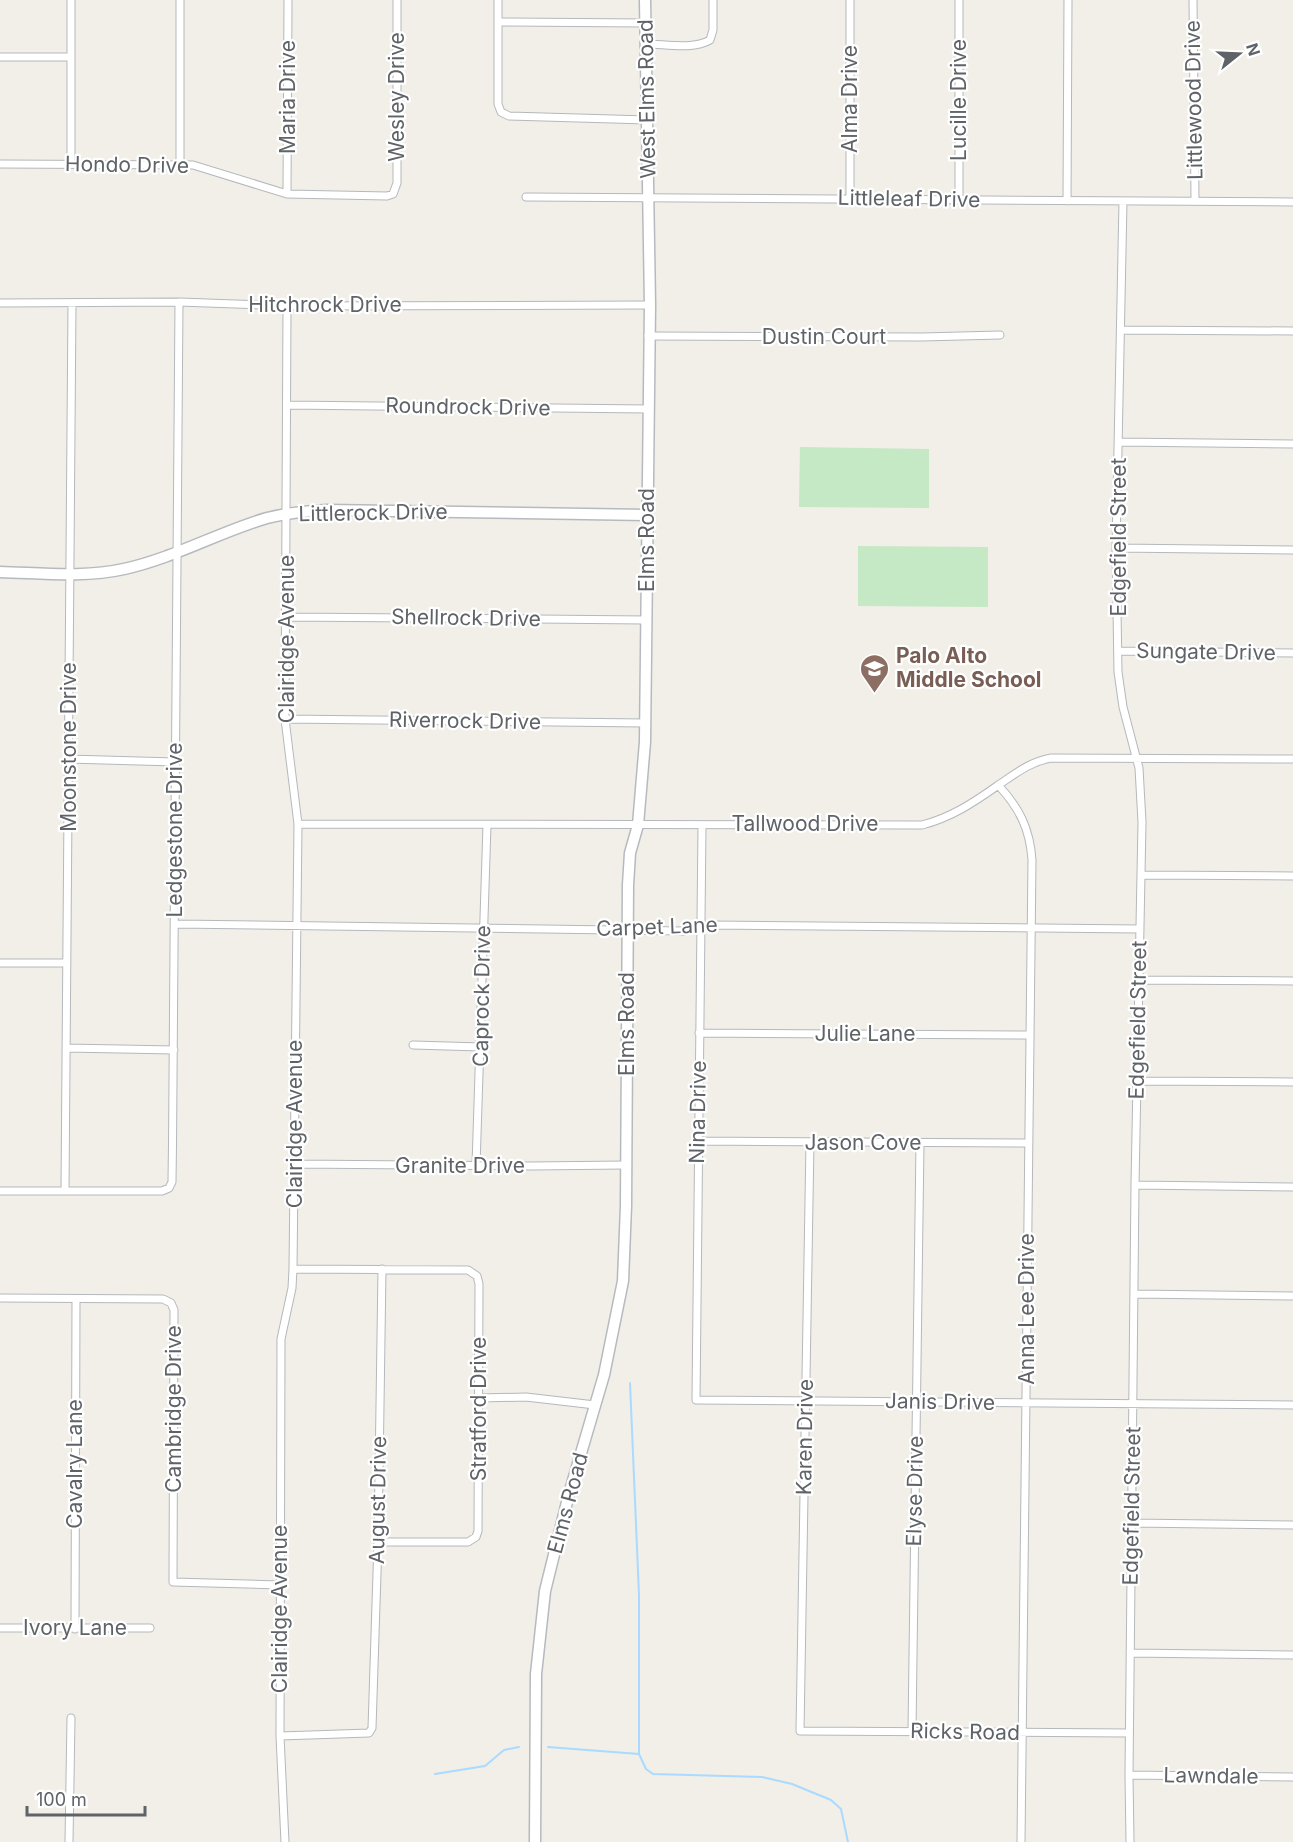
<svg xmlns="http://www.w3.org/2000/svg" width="1293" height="1842" viewBox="0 0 1293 1842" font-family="Inter,sans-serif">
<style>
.green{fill:#c5e8c5}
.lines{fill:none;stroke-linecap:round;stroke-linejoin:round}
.stream{stroke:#aadaff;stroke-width:2}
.street-casing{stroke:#b5b8bc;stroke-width:9}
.secondary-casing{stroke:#b6babf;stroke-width:13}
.street{stroke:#fff;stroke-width:7}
.secondary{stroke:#fff;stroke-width:10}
.labels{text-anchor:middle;stroke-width:4.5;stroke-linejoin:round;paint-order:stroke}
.street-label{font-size:21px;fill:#5f6368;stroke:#fff}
.education-label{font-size:21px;font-weight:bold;fill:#785e54;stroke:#fff;text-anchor:start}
</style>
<rect width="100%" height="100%" fill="#f1efe8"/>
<path class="green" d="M 800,447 L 929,449 L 929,508 L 799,507 Z
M 858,546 L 988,547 L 988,607 L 858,606 Z"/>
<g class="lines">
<path class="stream" d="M 630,1383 L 639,1595 L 639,1754 L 646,1769 L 653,1774 L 762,1777 L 792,1784 L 831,1800 L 841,1809 L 848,1842
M 548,1747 L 639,1754
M 435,1774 L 485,1766 L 504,1750 L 519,1747"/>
<defs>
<path id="street" d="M 71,0 L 71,164
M 498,0 L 498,104 L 501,112 L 509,116 L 647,120
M 850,0 L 850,198
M 1193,0 L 1195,200
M 498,22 L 645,23
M 646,44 C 665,44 693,50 710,40 L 713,30 L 713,0
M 0,57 L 71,57
M 0,164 L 193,165 L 287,194 L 387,196 L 393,194 L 397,183 L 397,0
M 180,165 L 180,0
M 287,194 L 288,0
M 526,197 L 1293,202
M 959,200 L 959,0
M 1067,201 L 1068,0
M 1123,201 L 1116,548 L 1118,672 L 1123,707 L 1139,768 L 1142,822 L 1135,1185 L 1129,1775 L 1130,1842
M 0,303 L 179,302 L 287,306 L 650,305
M 1121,330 L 1293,331
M 648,336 L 922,337 L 1000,335
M 287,405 L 648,409
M 1119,442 L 1293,444
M 1116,548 L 1293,550
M 287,617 L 646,620
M 1118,651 L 1293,653
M 285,719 L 645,723
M 68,759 L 175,762
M 998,785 C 1019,807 1030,829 1032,860 L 1021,1842
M 298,824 L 922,825 C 950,818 973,803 997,786 C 1015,774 1029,762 1051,758 L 1293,759
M 702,825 L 696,1400 L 1293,1405
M 1141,875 L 1293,876
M 176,924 L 684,931 L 710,925 L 1139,929
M 0,963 L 67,963
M 1139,980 L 1293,981
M 699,1033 L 1030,1035
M 413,1045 L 481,1047
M 66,1048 L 174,1050
M 1137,1081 L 1293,1082
M 698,1141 L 1028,1143
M 810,1142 L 800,1731 L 1129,1733
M 295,1164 L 531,1166 L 626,1165
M 476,1166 L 487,825
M 1135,1185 L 1293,1187
M 65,1190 L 72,303
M 0,1191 L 162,1191 L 169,1188 L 172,1182 C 176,889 176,596 179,302
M 293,1269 L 468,1270 L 477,1276 L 479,1284 L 478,1531 L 476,1537 L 468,1542 L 378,1542
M 1134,1294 L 1293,1296
M 0,1298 L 163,1299 L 171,1303 L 174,1310 L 173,1582 L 279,1585
M 480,1398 L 526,1397 L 595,1405
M 1131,1523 L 1293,1525
M 0,1628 L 150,1628
M 75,1629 L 76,1299
M 1130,1653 L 1293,1655
M 912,1731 L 920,1143
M 280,1736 L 369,1733 L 372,1728 L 378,1542 L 382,1269
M 1129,1775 L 1293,1777
M 69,1842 L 71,1718
M 285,1842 L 280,1736 L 281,1339 L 292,1288 L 293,1269 L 298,824 L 285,719 L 287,306"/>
<path id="secondary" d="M 0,572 C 41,573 84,578 124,569 C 174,558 219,532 267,518 C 287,513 307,511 327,510 L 647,515
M 535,1842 L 536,1674 L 545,1591 L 569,1494 L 604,1375 L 623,1281 L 626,1206 L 628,885 L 630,853 L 638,825 L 645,742 L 650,305 L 645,0"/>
</defs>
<use href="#street" class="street-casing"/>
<use href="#secondary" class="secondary-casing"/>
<use href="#street" class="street"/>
<use href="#secondary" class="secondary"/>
</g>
<defs>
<symbol id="school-pin" viewBox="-11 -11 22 30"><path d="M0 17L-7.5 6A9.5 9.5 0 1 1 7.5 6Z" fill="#8d6e63" stroke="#fff"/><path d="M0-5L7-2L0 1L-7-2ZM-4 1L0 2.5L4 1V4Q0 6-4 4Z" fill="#fff"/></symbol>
</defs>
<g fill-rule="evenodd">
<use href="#school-pin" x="858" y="652" width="33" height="45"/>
</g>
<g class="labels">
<g class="street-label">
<text transform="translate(288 97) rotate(-90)" y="7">Maria Drive</text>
<text transform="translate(397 97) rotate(-90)" y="7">Wesley Drive</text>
<text transform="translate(647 99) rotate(-91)" y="7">West Elms Road</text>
<text transform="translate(850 99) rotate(-90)" y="7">Alma Drive</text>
<text transform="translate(959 100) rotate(-90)" y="7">Lucille Drive</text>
<text transform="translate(1194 100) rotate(-91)" y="7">Littlewood Drive</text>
<text transform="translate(127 165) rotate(1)" y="7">Hondo Drive</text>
<text transform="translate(909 199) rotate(1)" y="7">Littleleaf Drive</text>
<text x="325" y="312">Hitchrock Drive</text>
<text x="824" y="344">Dustin Court</text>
<text transform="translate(468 407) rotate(1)" y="7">Roundrock Drive</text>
<text transform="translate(373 513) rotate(-1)" y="7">Littlerock Drive</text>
<text transform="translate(1119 537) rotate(-90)" y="7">Edgefield Street</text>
<text transform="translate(647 540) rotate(-90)" y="7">Elms Road</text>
<text transform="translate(466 618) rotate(1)" y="7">Shellrock Drive</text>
<text transform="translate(287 639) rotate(-90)" y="7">Clairidge Avenue</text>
<text transform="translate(1206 652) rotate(1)" y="7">Sungate Drive</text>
<text transform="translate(465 721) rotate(1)" y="7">Riverrock Drive</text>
<text transform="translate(69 747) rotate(-90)" y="7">Moonstone Drive</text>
<text x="805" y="831">Tallwood Drive</text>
<text transform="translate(175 830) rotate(-90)" y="7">Ledgestone Drive</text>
<text transform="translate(657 927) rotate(-2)" y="7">Carpet Lane</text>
<text transform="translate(482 996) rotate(-89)" y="7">Caprock Drive</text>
<text transform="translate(1138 1020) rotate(-89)" y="7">Edgefield Street</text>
<text transform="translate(627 1024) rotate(-90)" y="7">Elms Road</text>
<text x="865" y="1041">Julie Lane</text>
<text transform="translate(698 1112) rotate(-89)" y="7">Nina Drive</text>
<text transform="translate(295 1124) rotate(-90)" y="7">Clairidge Avenue</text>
<text x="863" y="1150">Jason Cove</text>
<text x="460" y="1173">Granite Drive</text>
<text transform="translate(1027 1309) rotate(-90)" y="7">Anna Lee Drive</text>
<text transform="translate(940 1402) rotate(1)" y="7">Janis Drive</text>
<text transform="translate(174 1409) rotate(-90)" y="7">Cambridge Drive</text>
<text transform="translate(479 1409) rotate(-90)" y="7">Stratford Drive</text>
<text transform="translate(805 1437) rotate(-89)" y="7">Karen Drive</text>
<text transform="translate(75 1464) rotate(-90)" y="7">Cavalry Lane</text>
<text transform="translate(915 1491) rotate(-89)" y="7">Elyse Drive</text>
<text transform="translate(378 1500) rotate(-89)" y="7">August Drive</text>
<text transform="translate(568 1503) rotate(-75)" y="7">Elms Road</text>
<text transform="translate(1132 1506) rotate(-89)" y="7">Edgefield Street</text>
<text transform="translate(280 1609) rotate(-90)" y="7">Clairidge Avenue</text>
<text x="75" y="1635">Ivory Lane</text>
<text transform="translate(965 1732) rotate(1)" y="7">Ricks Road</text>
<text transform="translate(1211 1776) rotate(1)" y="7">Lawndale</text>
</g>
<g class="education-label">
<text x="896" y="663">Palo Alto<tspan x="896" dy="24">Middle School</tspan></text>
</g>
</g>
<g transform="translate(1239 54) rotate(72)" stroke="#ffffff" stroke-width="4.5" paint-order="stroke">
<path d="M0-4.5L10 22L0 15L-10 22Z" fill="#5f6368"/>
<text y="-9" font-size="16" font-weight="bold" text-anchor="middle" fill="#5f6368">N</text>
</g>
<path d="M27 1806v9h118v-9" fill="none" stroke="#5f6368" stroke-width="3"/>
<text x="36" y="1806" font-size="18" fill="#5f6368" stroke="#ffffff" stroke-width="4.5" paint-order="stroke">100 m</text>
</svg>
